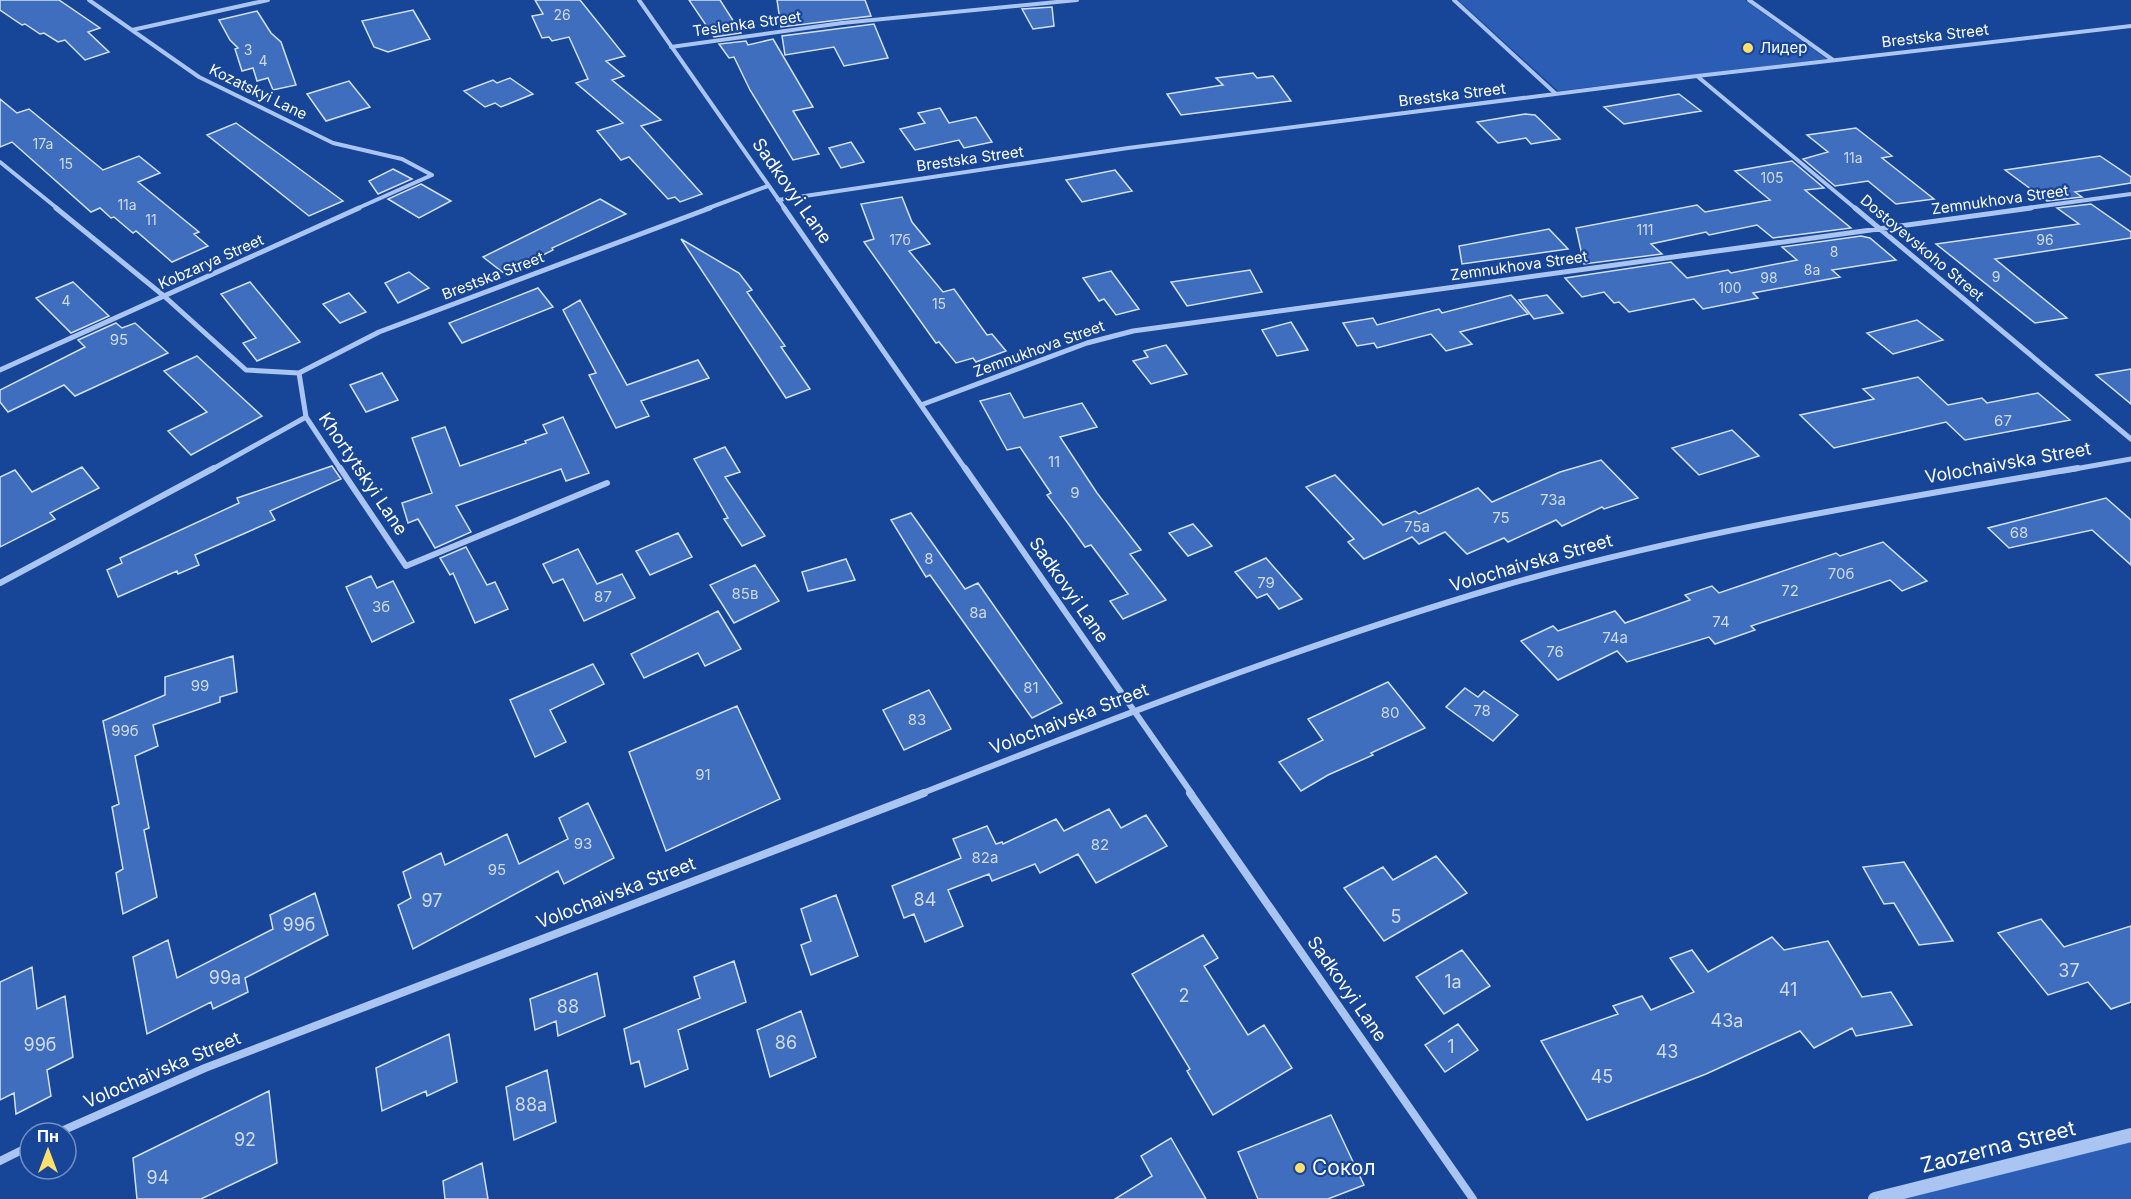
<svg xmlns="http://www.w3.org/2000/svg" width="2131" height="1199" viewBox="0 0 2131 1199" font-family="Inter,sans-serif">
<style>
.green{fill:#2b5db5}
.building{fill:#406ebe;stroke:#d1e1fc;stroke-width:1.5}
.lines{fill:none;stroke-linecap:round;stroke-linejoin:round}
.minor-far3{stroke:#aac5f1;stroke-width:4}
.minor-far2{stroke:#aac5f1;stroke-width:5}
.minor-far1{stroke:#aac5f1;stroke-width:6}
.minor{stroke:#aac5f1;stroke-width:8}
.tertiary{stroke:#aac5f1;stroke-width:14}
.poi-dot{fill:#ffe06a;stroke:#174597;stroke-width:2}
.labels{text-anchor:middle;stroke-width:4.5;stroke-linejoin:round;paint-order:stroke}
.far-number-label{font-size:14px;fill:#cfdbef}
.far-street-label{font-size:15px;fill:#fff;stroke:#174597}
.far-poi-label{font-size:15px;fill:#fff;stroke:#174597;text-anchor:start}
.number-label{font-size:15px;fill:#cfdbef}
.street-label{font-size:18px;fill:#fff;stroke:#174597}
.near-number-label{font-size:18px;fill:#cfdbef}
.near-street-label{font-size:21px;fill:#fff;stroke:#174597}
.near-poi-label{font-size:21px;fill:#fff;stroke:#174597;text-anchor:start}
</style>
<rect width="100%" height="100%" fill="#174597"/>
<path class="green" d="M 1458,0 L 1745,0 L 1827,59 L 1558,91 Z
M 2131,1135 L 2131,1199 L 1875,1199 Z"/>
<path class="building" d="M 0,0 L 59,0 L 100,28 L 88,32 L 109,52 L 85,60 L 65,40 L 58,42 L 44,33 L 40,34 L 25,24 L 22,25 L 0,10 Z
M 535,0 L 580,0 L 625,56 L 606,61 L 624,76 L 612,80 L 661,120 L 641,126 L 702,194 L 680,202 L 675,197 L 668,199 L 629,157 L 621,160 L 597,131 L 623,123 L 576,83 L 588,79 L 569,37 L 552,41 L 549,37 L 542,38 L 532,16 L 543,14 Z
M 689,0 L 720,0 L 741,33 L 714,37 Z
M 777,0 L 865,0 L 871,16 L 781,27 Z
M 1052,7 L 1054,26 L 1033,29 L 1022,9 Z
M 413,10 L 430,39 L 388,52 L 374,47 L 362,21 Z
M 257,11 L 271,33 L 281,42 L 296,85 L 273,90 L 268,78 L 257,81 L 253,68 L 242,71 L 235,49 L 238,48 L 230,40 L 219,20 Z
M 874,24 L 888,58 L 844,66 L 834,47 L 785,55 L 782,36 Z
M 773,39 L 813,107 L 793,111 L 819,154 L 793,160 L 750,90 L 734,57 L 729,58 L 719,44 L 746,41 L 748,45 Z
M 1253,73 L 1257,78 L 1273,76 L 1291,101 L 1181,115 L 1167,94 L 1223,85 L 1216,78 Z
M 510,78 L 533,94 L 501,107 L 495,103 L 485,107 L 464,91 L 493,80 L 497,83 Z
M 349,81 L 370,107 L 326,121 L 307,94 Z
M 1679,94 L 1701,111 L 1624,124 L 1604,107 Z
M 0,99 L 17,113 L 29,109 L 103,170 L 139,156 L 160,173 L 138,182 L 199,232 L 194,234 L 208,246 L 172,262 L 136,231 L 133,233 L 114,217 L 111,218 L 100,208 L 91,212 L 12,142 L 0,147 Z
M 940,108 L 949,123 L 976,117 L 992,142 L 964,148 L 959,140 L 915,150 L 900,129 L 925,123 L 918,113 Z
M 1525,114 L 1535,115 L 1560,139 L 1531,144 L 1526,138 L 1498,143 L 1477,122 Z
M 236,123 L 282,156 L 343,201 L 309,216 L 207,135 Z
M 1856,128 L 1892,156 L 1882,158 L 1934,199 L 1896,204 L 1868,181 L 1835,186 L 1803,159 L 1828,152 L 1807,135 Z
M 851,142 L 864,162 L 841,168 L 829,148 Z
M 2100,156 L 2131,177 L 2131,183 L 2075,192 L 2082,197 L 2047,201 L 2005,170 Z
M 1792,161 L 1824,188 L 1805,190 L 1851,228 L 1773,238 L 1757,225 L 1709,235 L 1706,232 L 1651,244 L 1662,254 L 1584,264 L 1576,228 L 1697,205 L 1705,212 L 1770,200 L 1735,171 Z
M 393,169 L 412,179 L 378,194 L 369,181 Z
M 1115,170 L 1132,191 L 1082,202 L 1066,180 Z
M 421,184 L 451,201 L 419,218 L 388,199 Z
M 902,197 L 912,222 L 930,244 L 909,251 L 943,292 L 954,289 L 987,335 L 992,334 L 1006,351 L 976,362 L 973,358 L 956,363 L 939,342 L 936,343 L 864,242 L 874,239 L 861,204 Z
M 600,199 L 626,214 L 552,248 L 553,250 L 505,274 L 483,257 Z
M 2091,204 L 2131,232 L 2131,238 L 1995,259 L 2067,318 L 2035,323 L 1936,244 L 2079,224 L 2057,208 Z
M 1549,229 L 1568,249 L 1462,264 L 1459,246 Z
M 1861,236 L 1870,238 L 1896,260 L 1832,270 L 1840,277 L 1753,293 L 1758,298 L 1703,309 L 1694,299 L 1629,312 L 1619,302 L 1614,303 L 1604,292 L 1582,297 L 1565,278 L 1671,262 L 1687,278 L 1728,270 L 1731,273 L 1797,260 L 1782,247 Z
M 681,239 L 739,273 L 752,290 L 747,292 L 785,346 L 781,347 L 810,389 L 786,398 Z
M 1250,270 L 1262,292 L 1187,306 L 1171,282 Z
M 1111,271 L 1139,309 L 1116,315 L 1104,299 L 1099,301 L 1083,278 Z
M 409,272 L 429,288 L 398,303 L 385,283 Z
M 73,282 L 109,316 L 71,333 L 36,298 Z
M 250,282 L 300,342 L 257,361 L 243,343 L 256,338 L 221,294 Z
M 538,288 L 553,307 L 462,343 L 449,323 Z
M 349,293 L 366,312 L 340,323 L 323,304 Z
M 1511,295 L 1528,314 L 1460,332 L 1472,344 L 1446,351 L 1431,334 L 1377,348 L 1374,343 L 1357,346 L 1343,323 L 1373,318 L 1377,325 L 1439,309 L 1442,313 Z
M 1547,295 L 1563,313 L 1534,319 L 1519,300 Z
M 580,300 L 627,385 L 698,360 L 709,378 L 641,401 L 649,416 L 616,428 L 589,375 L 596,373 L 563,310 Z
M 1917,320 L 1943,340 L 1893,354 L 1867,333 Z
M 1291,322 L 1308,350 L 1277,356 L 1262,330 Z
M 116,323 L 122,328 L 135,323 L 168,353 L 75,396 L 64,385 L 8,412 L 0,402 L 0,390 L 85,347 L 78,340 Z
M 1166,345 L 1187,374 L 1151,384 L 1133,361 L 1148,357 L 1144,351 Z
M 197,356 L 262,416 L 191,455 L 168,431 L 207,412 L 164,371 Z
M 2131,369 L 2131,404 L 2096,375 Z
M 382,373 L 398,400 L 366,412 L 350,385 Z
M 1918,377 L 1948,405 L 1982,398 L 1987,403 L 2038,393 L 2070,420 L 1965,440 L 1946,422 L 1834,448 L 1800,415 L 1874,399 L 1863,389 Z
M 1010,393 L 1024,418 L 1082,403 L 1097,427 L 1060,437 L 1097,493 L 1141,550 L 1130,554 L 1166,600 L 1123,619 L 1110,601 L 1128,594 L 1091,545 L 1085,547 L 1070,526 L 1047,495 L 1051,493 L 1020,447 L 1007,450 L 980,401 Z
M 563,417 L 589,473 L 566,481 L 561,469 L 456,506 L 471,532 L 435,548 L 418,519 L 408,523 L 402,503 L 432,493 L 412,438 L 445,427 L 460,466 L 526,443 L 525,441 L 547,433 L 543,425 Z
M 1732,430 L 1759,456 L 1699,475 L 1672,448 Z
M 725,447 L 740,472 L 725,477 L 765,536 L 742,546 L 724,519 L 728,518 L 694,459 Z
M 1601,460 L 1638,498 L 1604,509 L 1602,507 L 1562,526 L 1556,520 L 1508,542 L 1504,538 L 1467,554 L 1445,532 L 1419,544 L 1412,537 L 1364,559 L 1348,542 L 1354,539 L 1306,487 L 1335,475 L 1383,525 L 1415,511 L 1419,514 L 1478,488 L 1492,502 L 1560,472 Z
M 332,466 L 341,479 L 270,511 L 275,520 L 195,555 L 199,565 L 178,574 L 177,571 L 118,597 L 107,570 L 122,563 L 120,558 L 239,503 L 237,498 Z
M 82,467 L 99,488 L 50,513 L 55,519 L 0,547 L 0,477 L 15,470 L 32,492 Z
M 2106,498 L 2131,520 L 2131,565 L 2092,530 L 2009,548 L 1988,528 Z
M 911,513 L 965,589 L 978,583 L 1062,703 L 1032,718 L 930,575 L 926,577 L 891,520 Z
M 1193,524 L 1212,546 L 1188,556 L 1169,533 Z
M 678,533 L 692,557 L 650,575 L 636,551 Z
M 1883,542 L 1927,581 L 1902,591 L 1890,580 L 1751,626 L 1755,630 L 1715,644 L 1709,637 L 1627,662 L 1617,651 L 1558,680 L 1521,641 L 1553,626 L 1558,631 L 1615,611 L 1625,623 L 1690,600 L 1685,595 L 1712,586 L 1719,593 L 1836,553 L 1840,556 Z
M 466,547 L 487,585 L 495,582 L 508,609 L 475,623 L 453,573 L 450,575 L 440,558 Z
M 578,549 L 597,584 L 622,574 L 635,598 L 584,621 L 563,579 L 553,583 L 543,564 Z
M 1266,558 L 1302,599 L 1279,609 L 1267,594 L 1257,598 L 1235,572 Z
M 846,559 L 855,580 L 808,591 L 802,572 Z
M 755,565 L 779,601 L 734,623 L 710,585 Z
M 371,576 L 377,588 L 393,581 L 414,622 L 372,642 L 346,587 Z
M 718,611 L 741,649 L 705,666 L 698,653 L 644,678 L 631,654 Z
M 233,656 L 237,692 L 220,697 L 220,702 L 153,725 L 158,746 L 135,756 L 149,828 L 144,830 L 157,897 L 123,914 L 116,873 L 123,869 L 112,807 L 119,804 L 103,721 L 165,695 L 165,677 Z
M 593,664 L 604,684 L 550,710 L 566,742 L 535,757 L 510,700 Z
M 1388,682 L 1425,728 L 1371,753 L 1373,755 L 1328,775 L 1301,791 L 1279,762 L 1323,740 L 1308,719 Z
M 1465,688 L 1478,697 L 1484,691 L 1518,715 L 1493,741 L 1446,707 Z
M 929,690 L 951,729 L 904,750 L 883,710 Z
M 737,706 L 780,799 L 666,851 L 629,752 Z
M 588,803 L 614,858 L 564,884 L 558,871 L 413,949 L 398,905 L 411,898 L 403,872 L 441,853 L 445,865 L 507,834 L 519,864 L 568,839 L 559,818 Z
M 1109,809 L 1121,828 L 1146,815 L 1167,846 L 1096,883 L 1078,854 L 1040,873 L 1035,864 L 992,881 L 989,874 L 948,890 L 963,926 L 925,942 L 914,914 L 904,918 L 892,886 L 961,858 L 953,839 L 987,826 L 996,844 L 1002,842 L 1003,844 L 1056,819 L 1064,831 Z
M 1436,856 L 1467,893 L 1384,941 L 1344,888 L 1383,867 L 1393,880 Z
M 1904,862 L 1953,941 L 1919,945 L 1894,903 L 1884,904 L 1863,867 Z
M 315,893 L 328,935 L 245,978 L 248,992 L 213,1009 L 211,1002 L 147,1034 L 133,957 L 168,940 L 177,978 L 273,929 L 270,915 Z
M 836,895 L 858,956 L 811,975 L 801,945 L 811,941 L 801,909 Z
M 2041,919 L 2064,947 L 2131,926 L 2131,1002 L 2111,1009 L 2088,982 L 2048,995 L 1998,933 Z
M 1203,935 L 1218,958 L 1204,966 L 1248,1035 L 1264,1025 L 1292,1068 L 1213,1115 L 1187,1071 L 1190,1069 L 1132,974 Z
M 1772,937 L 1784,950 L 1828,941 L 1862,997 L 1891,992 L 1912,1025 L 1856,1036 L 1852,1028 L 1814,1048 L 1800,1031 L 1706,1074 L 1587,1120 L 1541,1041 L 1618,1014 L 1613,1006 L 1642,996 L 1651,1010 L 1694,992 L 1670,958 L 1692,950 L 1708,972 Z
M 1462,950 L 1490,986 L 1444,1014 L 1416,977 Z
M 734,961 L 746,1002 L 678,1030 L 688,1069 L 645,1087 L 639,1061 L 631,1064 L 624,1029 L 700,998 L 694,977 Z
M 32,967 L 37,1009 L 65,996 L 73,1057 L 47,1070 L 51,1096 L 16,1114 L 14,1093 L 0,1100 L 0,982 Z
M 597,973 L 605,1016 L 558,1036 L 556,1021 L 535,1030 L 530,999 Z
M 801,1011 L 816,1057 L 770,1077 L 757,1030 Z
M 1458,1024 L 1478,1050 L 1445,1072 L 1425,1045 Z
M 449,1034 L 457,1082 L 427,1096 L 426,1091 L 382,1111 L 376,1068 Z
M 547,1070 L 556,1122 L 514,1140 L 506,1087 Z
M 269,1091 L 277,1163 L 201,1199 L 137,1199 L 133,1158 Z
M 1331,1115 L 1364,1185 L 1328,1199 L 1258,1199 L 1238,1152 Z
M 1171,1138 L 1206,1199 L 1115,1199 L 1152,1176 L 1141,1156 Z
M 482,1163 L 488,1199 L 445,1199 L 443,1181 Z"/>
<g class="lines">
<path class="minor-far3" d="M 89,0 L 199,77 L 333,143 L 402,159 L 432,175
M 639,0 L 785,209
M 1454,0 L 1556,94
M 1749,0 L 1833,60
M 132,30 L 268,0
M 671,47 L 842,23 L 1077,0
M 1697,76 L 1856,209
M 0,162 L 58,209
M 778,200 L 1128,148 L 1697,76 L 2131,26
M 356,209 L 432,175
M 706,209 L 768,186
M 2020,209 L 2131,194"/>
<path class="minor-far2" d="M 56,208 L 164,296 L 246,370 L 299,373 L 379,332 L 710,208
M 784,208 L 966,470
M 1855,208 L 2131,439
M 0,370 L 359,208
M 299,373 L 306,417 L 341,470
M 921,405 L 1087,343 L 1133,331 L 2031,208
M 211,470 L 306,417
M 2069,470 L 2131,459"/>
<path class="minor-far1" d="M 340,468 L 406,566 L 607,483
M 965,468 L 1192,794
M 0,583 L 214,468
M 920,794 C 1112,719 1304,644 1502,586 C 1690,532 1885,501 2078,468"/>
<path class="minor" d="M 1190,793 L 1473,1199
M 57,1133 L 205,1068 L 924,793
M 0,1161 L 30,1146"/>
<path class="tertiary" d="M 1875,1199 L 2131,1135"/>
</g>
<g class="poi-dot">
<circle cx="1748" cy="48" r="6"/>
<circle cx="1300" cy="1168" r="6"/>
</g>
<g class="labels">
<g class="far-number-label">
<text x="562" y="20">26</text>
<text x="248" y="55">3</text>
<text x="263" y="66">4</text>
<text x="43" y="149">17а</text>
<text x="1853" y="163">11а</text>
<text x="66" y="169">15</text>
<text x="1772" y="183">105</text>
<text x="127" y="210">11а</text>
<text x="151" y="225">11</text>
<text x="1645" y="235">111</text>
<text x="900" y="245">17б</text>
<text x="2045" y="245">96</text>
<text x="1834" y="257">8</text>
<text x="1812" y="275">8а</text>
<text x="1996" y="282">9</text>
<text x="1769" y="283">98</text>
<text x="1730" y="293">100</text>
<text x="66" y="306">4</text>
<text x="939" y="309">15</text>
</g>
<g class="far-street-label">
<text transform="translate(747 24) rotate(-8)" y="5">Teslenka Street</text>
<text transform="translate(1935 36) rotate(-7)" y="5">Brestska Street</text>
<text transform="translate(258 92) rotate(26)" y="5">Kozatskyi Lane</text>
<text transform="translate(1452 95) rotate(-7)" y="5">Brestska Street</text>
<text transform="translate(970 159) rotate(-8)" y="5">Brestska Street</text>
<text transform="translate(2000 200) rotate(-8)" y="5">Zemnukhova Street</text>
<text transform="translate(1922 248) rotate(40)" y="5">Dostoyevskoho Street</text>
<text transform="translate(211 262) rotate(-24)" y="5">Kobzarya Street</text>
<text transform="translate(1519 266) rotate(-8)" y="5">Zemnukhova Street</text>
<text transform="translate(493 276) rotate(-21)" y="5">Brestska Street</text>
<text transform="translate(1039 349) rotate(-20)" y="5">Zemnukhova Street</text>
</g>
<g class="far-poi-label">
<text x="1760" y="53">Лидер</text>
</g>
<g class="number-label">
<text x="119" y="345">95</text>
<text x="2003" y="426">67</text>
<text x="1054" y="467">11</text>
<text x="1075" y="498">9</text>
<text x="1553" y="505">73а</text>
<text x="1501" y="523">75</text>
<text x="1417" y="532">75а</text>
<text x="2019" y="538">68</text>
<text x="929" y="564">8</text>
<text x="1841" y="579">70б</text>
<text x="1266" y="588">79</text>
<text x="1790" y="596">72</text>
<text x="745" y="599">85в</text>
<text x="603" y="602">87</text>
<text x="381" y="612">3б</text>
<text x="978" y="618">8а</text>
<text x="1721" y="627">74</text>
<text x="1615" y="643">74а</text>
<text x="1555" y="657">76</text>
<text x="200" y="691">99</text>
<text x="1031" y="693">81</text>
<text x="1482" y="716">78</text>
<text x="1390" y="718">80</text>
<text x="917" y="725">83</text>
<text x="125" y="736">99б</text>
<text x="703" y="780">91</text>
<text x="583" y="849">93</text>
<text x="1100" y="850">82</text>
<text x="985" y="863">82а</text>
<text x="497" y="875">95</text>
</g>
<g class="street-label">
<text transform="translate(792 191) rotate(55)" y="6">Sadkovyi Lane</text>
<text transform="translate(2008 463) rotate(-10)" y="6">Volochaivska Street</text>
<text transform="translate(363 474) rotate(56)" y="6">Khortytskyi Lane</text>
<text transform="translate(1531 563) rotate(-16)" y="6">Volochaivska Street</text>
<text transform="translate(1069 590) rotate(55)" y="6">Sadkovyi Lane</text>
<text transform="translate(1069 719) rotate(-21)" y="6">Volochaivska Street</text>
<text transform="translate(616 893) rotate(-21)" y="6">Volochaivska Street</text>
<text transform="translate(1347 989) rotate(55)" y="6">Sadkovyi Lane</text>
<text transform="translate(162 1070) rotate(-23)" y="6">Volochaivska Street</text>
</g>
<g class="near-number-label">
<text x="925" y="906">84</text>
<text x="432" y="907">97</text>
<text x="1396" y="923">5</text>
<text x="299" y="931">99б</text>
<text x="2069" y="977">37</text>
<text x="225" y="984">99а</text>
<text x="1453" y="988">1а</text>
<text x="1788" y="996">41</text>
<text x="1184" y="1002">2</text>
<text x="568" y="1013">88</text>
<text x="1727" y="1027">43а</text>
<text x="786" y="1049">86</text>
<text x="40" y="1051">99б</text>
<text x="1451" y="1053">1</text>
<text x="1667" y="1058">43</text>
<text x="1602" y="1083">45</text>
<text x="531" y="1111">88а</text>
<text x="245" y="1146">92</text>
<text x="158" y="1184">94</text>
</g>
<g class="near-street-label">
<text transform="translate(1998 1147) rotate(-14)" y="7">Zaozerna Street</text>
</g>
<g class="near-poi-label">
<text x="1312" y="1175">Сокол</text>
</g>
</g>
<g transform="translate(48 1151)"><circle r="28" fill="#174597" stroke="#748fc1" stroke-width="1.5"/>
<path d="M0-4.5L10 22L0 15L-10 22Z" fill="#ffe06a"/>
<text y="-9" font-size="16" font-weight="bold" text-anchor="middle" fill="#ffffff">Пн</text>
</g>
</svg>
